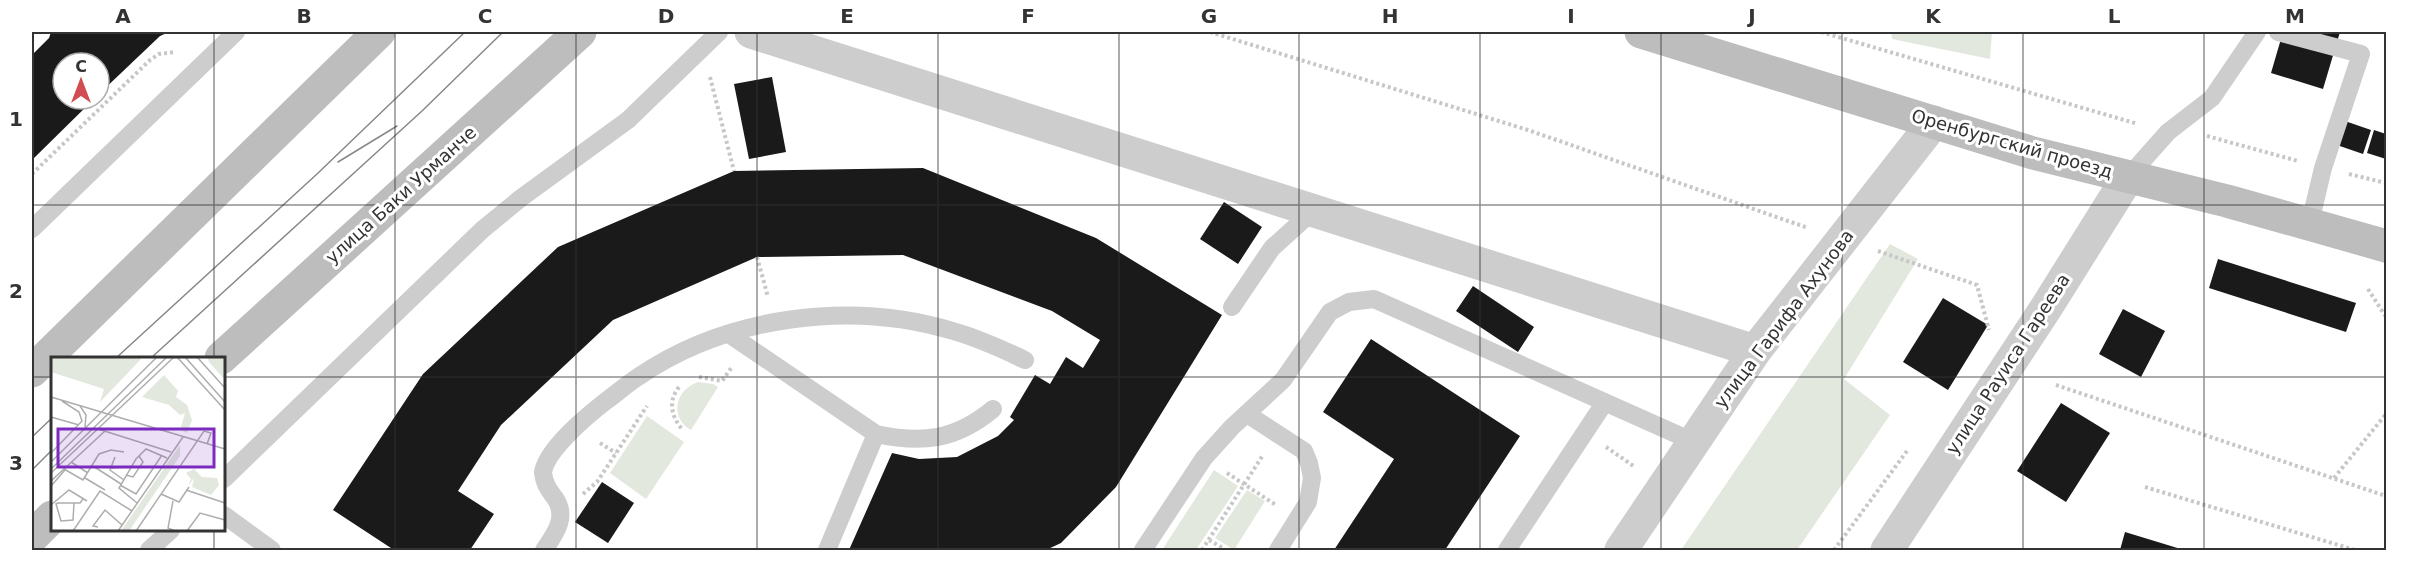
<svg xmlns="http://www.w3.org/2000/svg" width="2418" height="582" viewBox="0 0 2418 582" font-family="'DejaVu Sans',sans-serif">
<style>
.green{fill:#e2e8dd}
.building{fill:#1a1a1a}
.lines{fill:none;stroke-linecap:round;stroke-linejoin:round}
.path{stroke:#c7c7c7;stroke-width:4;stroke-dasharray:3 3;stroke-linecap:butt}
.service{stroke:#cdcdcd;stroke-width:18}
.minor{stroke:#cdcdcd;stroke-width:33}
.tertiary{stroke:#cdcdcd;stroke-width:33}
.secondary{stroke:#bdbdbd;stroke-width:33}
.tram{stroke:#888;stroke-width:1.5}
.grid{fill:none;stroke:#333;stroke-width:1.5;stroke-opacity:0.55}
.labels{text-anchor:middle;stroke-width:6;stroke-linejoin:round;paint-order:stroke}
.street-label{font-size:18px;fill:#333;stroke:#fff}
.inset-road{fill:none;stroke:#adadad;stroke-width:1.5}
.view{fill:#7b2cbf;fill-opacity:0.15;stroke:#7b2cbf;stroke-width:3}
.inset-edge{fill:none;stroke:#333;stroke-width:3}
.neatline{fill:none;stroke:#333;stroke-width:2}
.grid-label{font-size:20px;text-anchor:middle;font-weight:bold;fill:#333}
</style>
<rect width="100%" height="100%" fill="#fff"/>
<path class="green" d="M 1891,32 L 1992,32 L 1990,59 L 1892,39 Z
M 1890,244 L 1918,259 L 1844,379 L 1890,415 L 1797,550 L 1681,550 Z
M 698,382 L 713,384 L 718,387 L 691,430 C 669,417 675,390 698,382 Z
M 647,416 L 684,442 L 646,499 L 610,473 Z
M 1214,470 L 1238,486 L 1196,550 L 1162,550 Z
M 1247,490 L 1265,501 L 1234,550 L 1215,538 Z"/>
<path class="building" d="M 51,32 L 169,32 L 160,36 L 99,94 L 99,63 L 63,63 L 63,99 L 94,99 L 32,160 L 32,55 L 49,38 Z
M 2283,32 L 2340,32 L 2323,89 L 2271,73 Z
M 772,77 L 786,152 L 749,159 L 734,84 Z
M 2342,120 L 2371,130 L 2363,154 L 2334,144 Z
M 2374,130 L 2386,134 L 2386,159 L 2367,153 Z
M 923,168 L 1096,238 L 1222,315 L 1116,487 L 1061,543 L 1046,550 L 849,550 L 892,453 L 919,459 L 957,457 L 998,436 L 1014,420 L 1010,417 L 1035,375 L 1050,384 L 1066,357 L 1083,368 L 1100,340 L 1052,311 L 903,255 L 757,257 L 613,320 L 501,425 L 458,491 L 494,514 L 470,550 L 394,550 L 333,510 L 423,374 L 558,247 L 734,171 Z
M 1224,202 L 1262,227 L 1238,264 L 1200,239 Z
M 2218,259 L 2356,303 L 2346,332 L 2209,288 Z
M 1473,286 L 1534,327 L 1518,352 L 1456,311 Z
M 1943,298 L 1988,325 L 1948,390 L 1903,362 Z
M 2123,309 L 2165,331 L 2141,377 L 2099,354 Z
M 1371,339 L 1520,436 L 1445,550 L 1334,550 L 1394,459 L 1323,412 Z
M 2061,403 L 2110,433 L 2066,502 L 2017,471 Z
M 602,482 L 634,503 L 608,543 L 575,522 Z
M 2125,532 L 2184,550 L 2120,550 Z"/>
<g class="lines">
<path class="path" d="M 1210,32 L 1528,130 L 1808,228
M 1821,32 L 2138,124
M 710,77 L 734,171
M 2207,136 L 2298,161
M 32,174 L 150,60 L 159,54 L 175,52
M 2349,174 L 2386,183
M 1878,251 L 1977,285 L 1989,330
M 757,257 L 768,297
M 2368,289 L 2386,317
M 699,377 L 722,381 L 732,367
M 2056,385 L 2386,496
M 679,387 C 668,401 671,416 682,429
M 600,443 L 616,453
M 1606,447 L 1635,467
M 1227,473 L 1276,505
M 2334,478 L 2386,414
M 2145,487 L 2355,550
M 583,494 L 597,482 L 647,406
M 1209,540 L 1226,550
M 1202,550 L 1263,455
M 1834,550 L 1907,451"/>
<path class="service" d="M 2278,32 L 2361,54 L 2323,168 L 2310,223
M 2128,177 L 2168,132 L 2212,98 L 2257,32
M 32,229 L 236,32
M 1232,307 L 1272,248 L 1314,210
M 729,334 L 876,434 C 922,444 956,440 993,409
M 1247,414 L 1304,451 L 1309,463 L 1312,478 L 1308,502 L 1278,550
M 224,479 L 482,230 L 521,198 L 628,120 L 719,32
M 224,515 L 272,550
M 149,550 L 171,530
M 544,550 C 555,534 568,517 555,498 C 548,489 544,483 543,472 C 547,449 588,415 606,401 C 617,393 627,384 638,377 C 727,316 851,300 953,331 C 978,338 1002,349 1025,360
M 827,550 L 876,434
M 1143,550 L 1204,458 L 1232,427 L 1283,380 L 1330,312 L 1349,302 L 1374,299 L 1694,442
M 1507,550 L 1605,402"/>
<path class="minor" d="M 751,32 L 1755,351
M 1621,550 L 1755,351 L 1934,122"/>
<path class="tertiary" d="M 1887,550 L 2046,308 L 2128,177"/>
<path class="secondary" d="M 1641,32 L 2033,153 L 2227,201 L 2386,246
M 221,358 L 580,32
M 32,371 L 379,32
M 32,537 L 52,517"/>
<path class="tram" d="M 338,162 L 397,126
M 116,358 L 317,174 L 465,32
M 151,358 L 422,111 L 503,32
M 32,437 L 52,418
M 32,470 L 52,450"/>
</g>
<path class="grid" d="M 214,32 L 214,358M 395,32 L 395,550M 576,32 L 576,550M 757,32 L 757,550M 938,32 L 938,550M 1119,32 L 1119,550M 1299,32 L 1299,550M 1480,32 L 1480,550M 1661,32 L 1661,550M 1842,32 L 1842,550M 2023,32 L 2023,550M 2204,32 L 2204,550M 32,205 L 2386,205M 32,377 L 52,377M 224,377 L 2386,377M 214,530 L 214,550"/>
<g class="labels">
<g class="street-label">
<text transform="translate(2012 144) rotate(16)" y="6">Оренбургский проезд</text>
<text transform="translate(401 195) rotate(-42)" y="6">улица Баки Урманче</text>
<text transform="translate(1784 319) rotate(-53)" y="6">улица Гарифа Ахунова</text>
<text transform="translate(2008 364) rotate(-57)" y="6">улица Рауиса Гареева</text>
</g>
</g>
<g transform="translate(51 357)">
<rect width="174" height="174" fill="#fff"/>
<path d="M 0,0 L 88,0 L 90,2 L 49,45 L 53,32 L 0,15 ZM 156,0 L 174,0 L 174,23 L 158,5 ZM 113,18 L 127,34 L 125,40 L 136,48 L 141,63 L 136,76 L 129,73 L 134,56 L 129,58 L 118,48 L 91,40 ZM 129,88 L 129,99 L 78,174 L 70,174 ZM 143,112 L 151,120 L 166,121 L 168,128 L 160,138 L 141,130 L 143,121 L 137,129 L 140,122 L 135,116 Z" fill="#e2e8dd"/>
<path class="inset-road" d="M 126,0 L 174,53M 134,0 L 174,45M 146,0 L 174,31M 0,40 L 174,92M 29,49 L 35,58 L 34,70M 0,60 L 28,68M 47,72 L 120,95M 0,96 L 31,64 L 28,55 L 11,44M 64,100 L 59,113 L 73,123M 0,105 L 106,0M 20,105 L 37,116M 42,109 L 70,127M 60,111 L 79,110M 0,112 L 116,0M 13,112 L 32,123 L 48,97 L 60,93 L 73,95M 0,116 L 123,0M 75,118 L 82,120 L 92,105 L 88,99M 34,121 L 54,133M 0,124 L 54,74M 69,128 L 85,137 L 111,98M 0,129 L 14,113M 135,133 L 174,146M 110,137 L 128,145 L 138,130M 122,144 L 117,171 L 124,174M 23,146 L 22,163 L 10,164 L 5,147 L 7,146 L 29,146 L 32,142M 86,146 L 68,131 L 85,102 L 95,92 L 116,101M 0,148 L 18,133 L 36,144M 47,170 L 42,169 L 54,153 L 71,168M 22,174 L 49,134 L 81,154M 67,174 L 132,80M 85,174 L 153,74 L 160,76 L 156,87M 136,174 L 149,156 L 174,163"/>
<path class="view" d="M 7,72 L 163,72 L 163,110 L 7,110 Z"/>
<rect width="174" height="174" class="inset-edge"/>
</g>
<rect width="2418" height="582" fill="none" stroke="#ffffff" stroke-width="66"/>
<g transform="translate(81 81)"><circle r="28" fill="#ffffff" stroke="#adadad" stroke-width="1.5"/>
<path d="M0-4.5L10 22L0 15L-10 22Z" fill="#d04e53"/>
<text y="-9" font-size="16" font-weight="bold" text-anchor="middle" fill="#333333">С</text>
</g>
<rect x="33" y="33" width="2352" height="516" class="neatline"/>
<g class="grid-label">
<text x="123" y="23">A</text>
<text x="304" y="23">B</text>
<text x="485" y="23">C</text>
<text x="666" y="23">D</text>
<text x="847" y="23">E</text>
<text x="1028" y="23">F</text>
<text x="1209" y="23">G</text>
<text x="1390" y="23">H</text>
<text x="1571" y="23">I</text>
<text x="1752" y="23">J</text>
<text x="1933" y="23">K</text>
<text x="2114" y="23">L</text>
<text x="2295" y="23">M</text>
<text x="16" y="126">1</text>
<text x="16" y="298">2</text>
<text x="16" y="470">3</text>
</g>
</svg>
